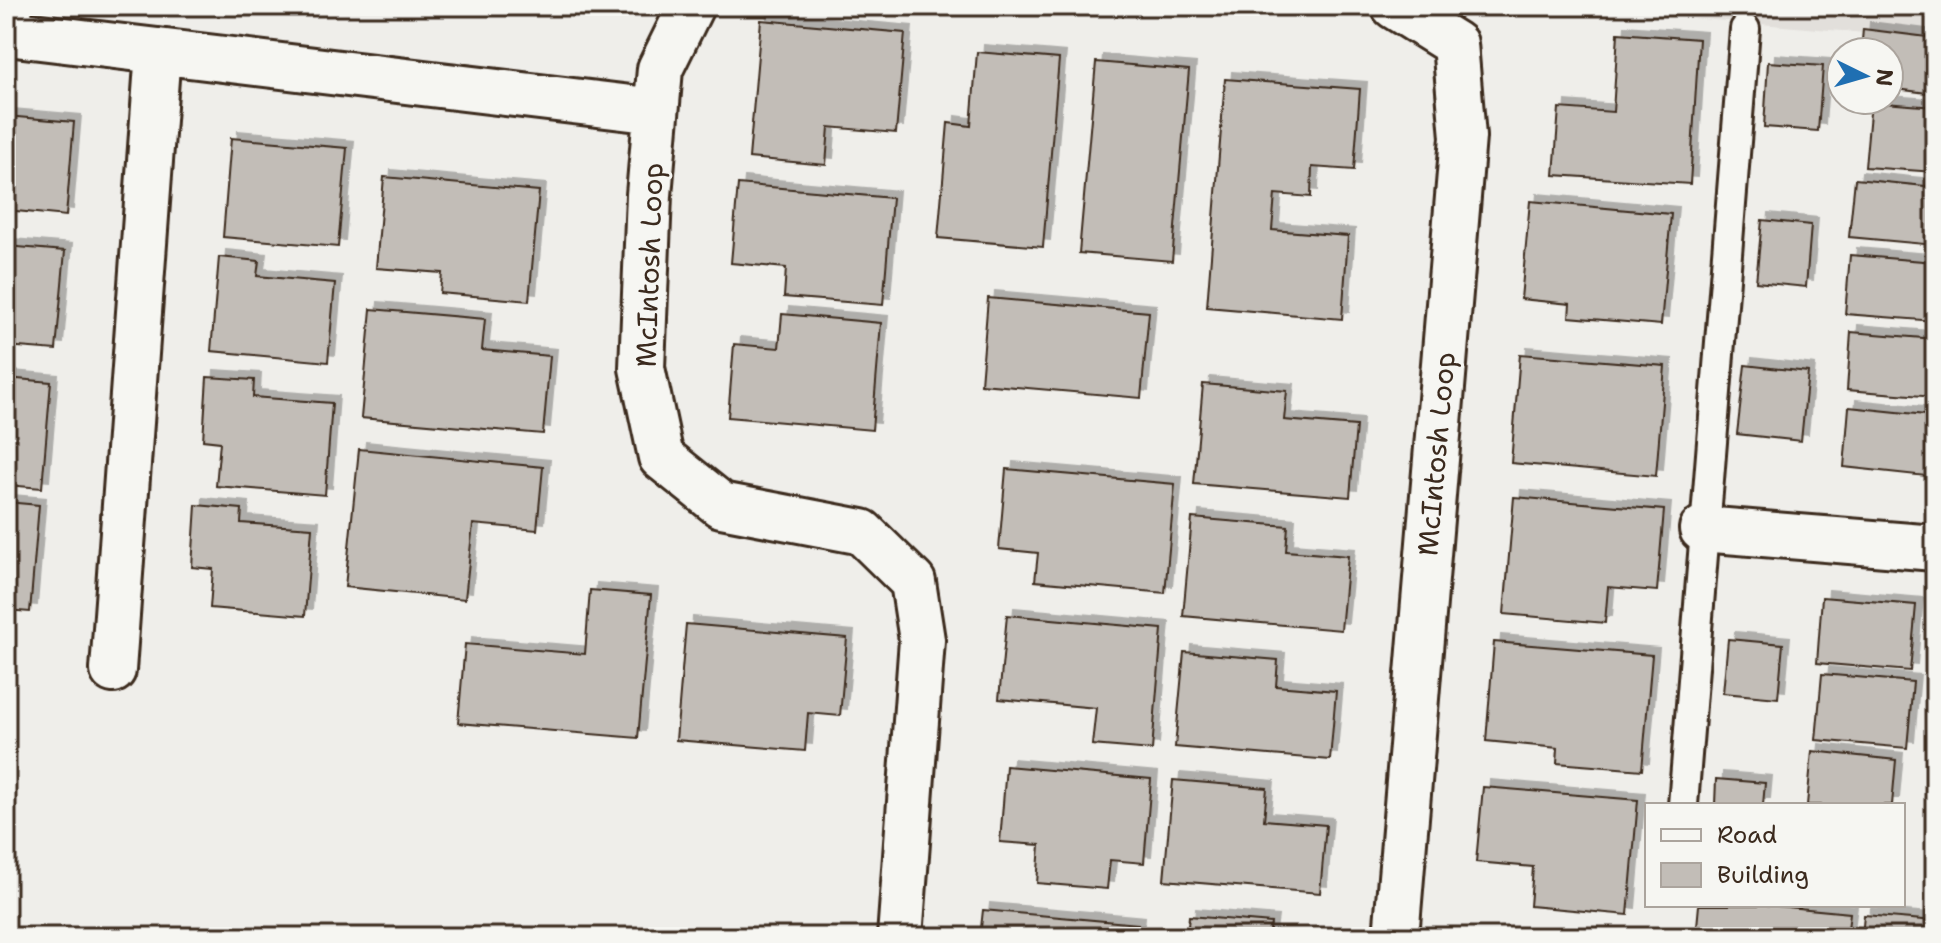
<svg xmlns="http://www.w3.org/2000/svg" width="1941" height="943" viewBox="0 0 1941 943" font-family="'Shantell Sans',sans-serif">
<style>
.built{fill:#e2dfdb}
.building{fill:#c2bdb7;stroke:#3b2a1e;stroke-width:2;filter:url(#shadow)}
.lines{fill:none;stroke-linecap:round;stroke-linejoin:round}
.lane-casing{stroke:#3b2a1e;stroke-width:34}
.street-casing{stroke:#3b2a1e;stroke-width:50}
.lane{stroke:#f6f6f2;stroke-width:28}
.street{stroke:#f6f6f2;stroke-width:44}
.labels{text-anchor:middle;stroke-width:6;stroke-linejoin:round;paint-order:stroke}
.street-label{font-size:28px;fill:#3b2a1e;stroke:#f6f6f2}
</style>
<defs>
<filter id="shadow"><feDropShadow dx="7" dy="-7" stdDeviation="0" flood-color="#0004"/></filter>
</defs>
<rect width="100%" height="100%" fill="#efeeea"/>
<filter id="ink" filterUnits="userSpaceOnUse"><feTurbulence type="fractalNoise" baseFrequency=".0125" numOctaves="2"/><feDisplacementMap in="SourceGraphic" scale="16" xChannelSelector="R" yChannelSelector="G"/><feConvolveMatrix kernelMatrix="1 2 1 2 8 2 1 2 1" color-interpolation-filters="sRGB"/></filter>
<g filter="url(#ink)">
<path class="built" d="M 1692,6 L 1935,6 L 1935,39 L 1691,18 Z"/>
<path class="building" d="M 761,20 L 905,33 L 896,133 L 829,127 L 826,165 L 749,158 Z
M 1863,29 L 1935,38 L 1935,94 L 1889,88 L 1889,52 L 1861,52 Z
M 1618,33 L 1699,39 L 1690,184 L 1554,175 L 1559,108 L 1613,112 Z
M 977,52 L 1059,59 L 1043,247 L 938,238 L 948,123 L 971,126 Z
M 1096,62 L 1189,70 L 1172,261 L 1079,253 Z
M 1768,62 L 1823,66 L 1818,131 L 1764,127 Z
M 1225,79 L 1360,89 L 1354,170 L 1312,167 L 1311,197 L 1275,194 L 1272,230 L 1348,236 L 1342,319 L 1207,307 Z
M 1871,102 L 1935,107 L 1935,172 L 1865,167 Z
M 6,116 L 74,122 L 66,216 L 6,210 Z
M 231,138 L 347,148 L 338,247 L 223,237 Z
M 384,177 L 539,191 L 529,301 L 440,293 L 442,273 L 376,268 Z
M 1855,179 L 1935,187 L 1935,245 L 1849,237 Z
M 738,184 L 892,198 L 883,305 L 784,297 L 786,268 L 731,263 Z
M 1530,201 L 1671,214 L 1661,325 L 1569,317 L 1570,304 L 1521,299 Z
M 1762,220 L 1811,225 L 1806,287 L 1756,282 Z
M 6,246 L 65,251 L 56,350 L 6,346 Z
M 1850,255 L 1935,262 L 1935,321 L 1845,314 Z
M 219,257 L 259,261 L 257,276 L 335,283 L 328,362 L 211,351 Z
M 988,298 L 1149,312 L 1141,398 L 981,384 Z
M 371,309 L 485,319 L 482,350 L 550,356 L 543,434 L 361,418 Z
M 782,314 L 881,323 L 872,430 L 728,417 L 734,344 L 779,348 Z
M 1851,332 L 1935,339 L 1935,397 L 1847,390 Z
M 1520,354 L 1665,366 L 1656,476 L 1511,463 Z
M 1745,365 L 1808,372 L 1801,441 L 1737,434 Z
M 207,377 L 254,380 L 253,397 L 332,403 L 325,495 L 216,486 L 220,442 L 203,440 Z
M 6,378 L 51,382 L 42,488 L 6,485 Z
M 1203,384 L 1287,391 L 1284,420 L 1356,426 L 1350,497 L 1194,484 Z
M 1849,407 L 1935,416 L 1935,477 L 1844,467 Z
M 359,449 L 543,467 L 537,530 L 473,524 L 465,599 L 345,587 Z
M 1006,469 L 1175,484 L 1165,593 L 1035,581 L 1038,553 L 999,549 Z
M 1514,497 L 1664,510 L 1657,591 L 1608,587 L 1605,623 L 1504,614 Z
M 6,502 L 39,505 L 30,612 L 6,610 Z
M 196,505 L 242,509 L 241,523 L 312,528 L 305,616 L 210,608 L 213,569 L 192,567 Z
M 1192,518 L 1288,526 L 1286,551 L 1348,556 L 1341,630 L 1183,616 Z
M 590,590 L 651,595 L 638,738 L 458,723 L 465,644 L 585,654 Z
M 1822,597 L 1916,605 L 1910,671 L 1817,663 Z
M 1007,615 L 1162,629 L 1152,750 L 1092,745 L 1096,708 L 999,699 Z
M 686,624 L 847,638 L 840,716 L 808,713 L 805,751 L 676,740 Z
M 1728,639 L 1783,644 L 1778,698 L 1723,693 Z
M 1494,642 L 1652,655 L 1642,770 L 1557,763 L 1558,748 L 1486,741 Z
M 1184,652 L 1278,660 L 1276,686 L 1336,691 L 1330,760 L 1175,747 Z
M 1822,674 L 1913,682 L 1907,748 L 1816,740 Z
M 1812,751 L 1896,760 L 1892,805 L 1807,805 Z
M 1006,766 L 1151,779 L 1144,863 L 1110,860 L 1107,889 L 1037,883 L 1040,845 L 1000,842 Z
M 1716,779 L 1765,783 L 1763,805 L 1715,805 Z
M 1173,780 L 1267,788 L 1264,820 L 1326,825 L 1320,893 L 1164,880 Z
M 1483,787 L 1638,800 L 1628,915 L 1530,906 L 1533,867 L 1476,862 Z
M 1699,905 L 1766,905 L 1850,913 L 1847,937 L 1696,937 Z
M 983,910 L 1138,924 L 1137,937 L 980,937 Z
M 1864,915 L 1935,921 L 1935,937 L 1862,937 Z
M 1189,916 L 1271,923 L 1269,937 L 1187,937 Z"/>
<g class="lines">
<defs>
<path id="lane" d="M 1683,805 L 1745,29"/>
<path id="street" d="M 10,6 L 7,33 L 656,111
M 691,6 L 660,69 L 649,195 L 642,368 L 661,457 L 721,505 L 862,532 L 913,582 L 922,640 L 900,937
M 1394,6 L 1455,44 L 1463,137 L 1396,937
M 1702,529 L 1935,548
M 113,670 L 158,51"/>
</defs>
<use href="#lane" class="lane-casing"/>
<use href="#street" class="street-casing"/>
<use href="#lane" class="lane"/>
<use href="#street" class="street"/>
</g>
</g>
<g class="labels">
<g class="street-label">
<text transform="translate(649 265) rotate(-88)" y="10">McIntosh Loop</text>
<text transform="translate(1436 454) rotate(-85)" y="10">McIntosh Loop</text>
</g>
</g>
<rect width="1941" height="943" fill="none" stroke="#f6f6f2" stroke-width="32"/>
<rect x="16" y="16" width="1909" height="911" fill="none" stroke="#3b2a1e" stroke-width="3" filter="url(#ink)"/>
<rect x="1645" y="803" width="260" height="104" fill="#f6f6f2" stroke="#aba49d" stroke-width="2"/>
<rect x="1661" y="829" width="40" height="12" fill="#f6f6f2" stroke="#aba49d" stroke-width="2"/>
<text x="1717" y="843" font-size="24" fill="#3b2a1e">Road</text>
<rect x="1661" y="863" width="40" height="24" fill="#c2bdb7" stroke="#aba49d" stroke-width="2"/>
<text x="1717" y="883" font-size="24" fill="#3b2a1e">Building</text>
<g transform="translate(1865 76) rotate(95)"><circle r="38" fill="#f6f6f2" stroke="#aba49d" stroke-width="2"/>
<path d="M0-6L14 30L0 20L-14 30Z" fill="#1f6fb2"/>
<text y="-12" font-size="22" font-weight="bold" text-anchor="middle" fill="#3b2a1e">N</text>
</g>
</svg>
